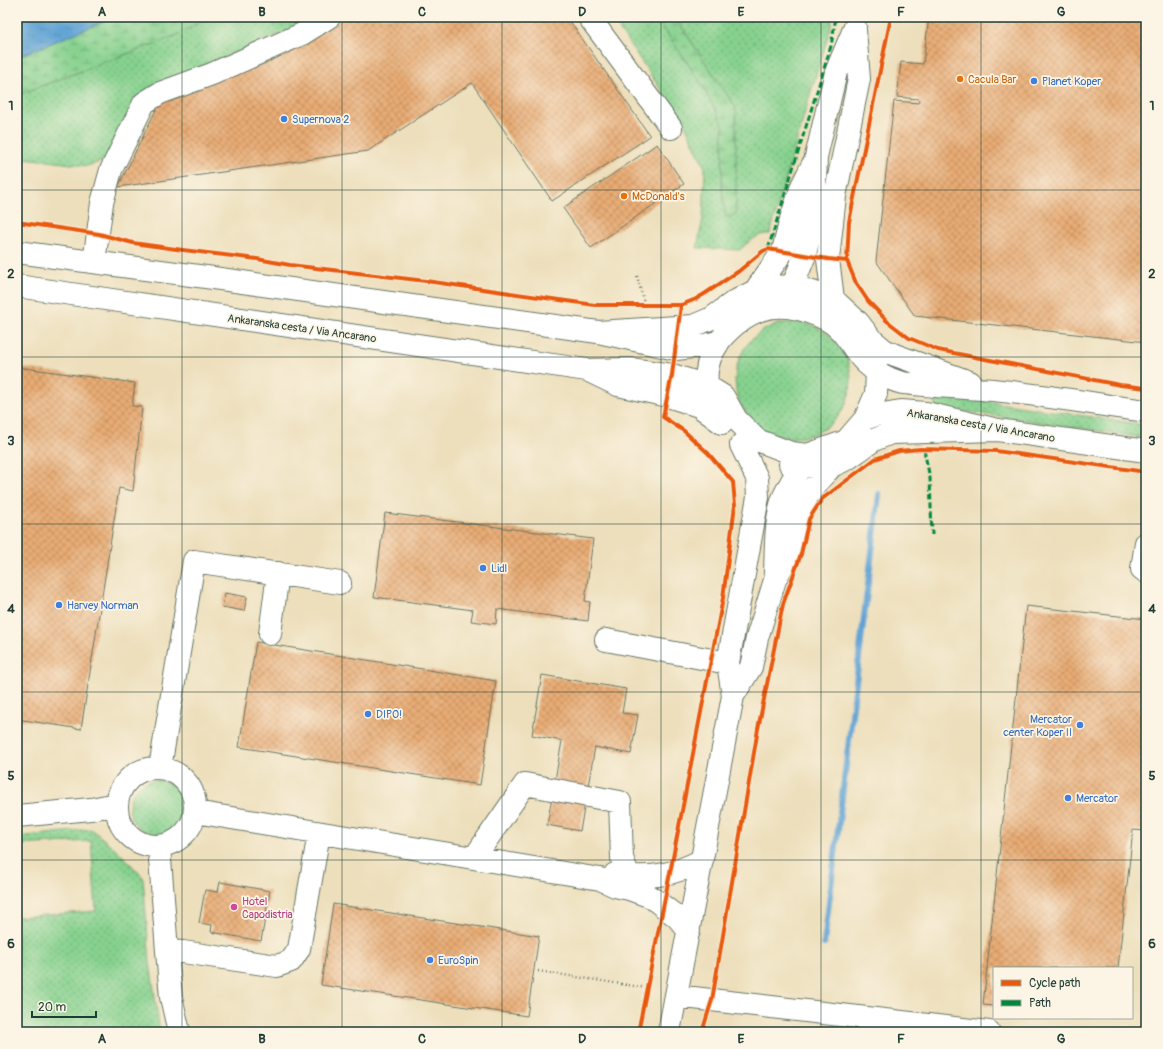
<svg xmlns="http://www.w3.org/2000/svg" width="1163" height="1049" viewBox="0 0 1163 1049" font-family="Pangolin,sans-serif">
<style>
.grass{fill:url(#grass-dots);stroke:#528761}
.wetland{fill:url(#wetland-marsh);stroke:#528761}
.water{fill:url(#water-ripples);stroke:#3f7084}
.lines{fill:none;stroke-linecap:round;stroke-linejoin:round}
.stream{stroke:#5fa3d4;stroke-width:6}
.building{fill:url(#building-cross-hatch)}
.minor-casing{stroke:#677664;stroke-width:24}
.path{stroke:#677664;stroke-width:2.5;stroke-dasharray:1 3;stroke-linecap:butt}
.minor{stroke:#fff;stroke-width:22}
.quiet{stroke:#00873e;stroke-width:3;stroke-dasharray:6 3;stroke-linecap:butt}
.cycleway-casing{stroke:#fcf5e5;stroke-width:6}
.cycleway{stroke:#e8590c;stroke-width:4}
.grid{fill:none;stroke:#1f3d34;stroke-width:1;stroke-opacity:0.55}
.food-dot{fill:#e8710a;stroke:#fcf5e5;stroke-width:1.5}
.shop-dot{fill:#3f7fe0;stroke:#fcf5e5;stroke-width:1.5}
.hotel-dot{fill:#d1479c;stroke:#fcf5e5;stroke-width:1.5}
.labels{text-anchor:middle;stroke-width:3.5;stroke-linejoin:round;paint-order:stroke}
.food-label{font-size:11px;fill:#c56008;stroke:#fcf5e5;text-anchor:start}
.shop-label{font-size:11px;fill:#366cbe;stroke:#fcf5e5;text-anchor:start}
.street-label{font-size:11px;fill:#1f3d34;stroke:#fcf5e5}
.hotel-label{font-size:11px;fill:#b23c85;stroke:#fcf5e5;text-anchor:start}
.neatline{fill:none;stroke:#1f3d34;stroke-width:1.5}
.grid-label{font-size:13px;text-anchor:middle;font-weight:bold;fill:#1f3d34}
</style>
<defs>
<pattern id="grass-dots" width="8" height="8" patternUnits="userSpaceOnUse"><rect width="8" height="8" fill="#86d18e"/><path d="M2 2h.1M6 6h.1" fill="none" stroke="#6dab75" stroke-width="1.8" stroke-linecap="round"/></pattern>
<pattern id="wetland-marsh" width="20" height="14" patternUnits="userSpaceOnUse"><rect width="20" height="14" fill="#86d18e"/><path d="M1 5h8M5 5V1M11 12h8M15 12V8" fill="none" stroke="#6dab75"/></pattern>
<pattern id="water-ripples" width="26" height="14" patternUnits="userSpaceOnUse"><rect width="26" height="14" fill="#5fa3d4"/><path d="M2 4q2-2 4 0t4 0M15 11q2-2 4 0t4 0" fill="none" stroke="#4e86ad"/></pattern>
<pattern id="building-cross-hatch" width="8" height="8" patternUnits="userSpaceOnUse"><rect width="8" height="8" fill="#e9ac75"/><path d="M0 0l8 8M0 8l8-8" fill="none" stroke="#bc8d61"/></pattern>
</defs>
<rect width="100%" height="100%" fill="#fcf5e5"/>
<filter id="ink" filterUnits="userSpaceOnUse"><feTurbulence type="fractalNoise" baseFrequency=".025" numOctaves="2"/><feDisplacementMap in="SourceGraphic" scale="8" xChannelSelector="R" yChannelSelector="G"/><feConvolveMatrix kernelMatrix="1 2 1 2 8 2 1 2 1" color-interpolation-filters="sRGB"/></filter>
<filter id="wash" filterUnits="userSpaceOnUse"><feTurbulence type="fractalNoise" baseFrequency=".012" numOctaves="4" result="noise"/><feDisplacementMap in="SourceGraphic" scale="16" xChannelSelector="R" yChannelSelector="G"/><feGaussianBlur stdDeviation="0.9" result="paint"/><feColorMatrix in="noise" values="0 0 0 0 0 0 0 0 0 0 0 0 0 0 0 0 0 1.4 0 .05"/><feComposite in="paint" operator="in"/></filter>
<g filter="url(#wash)">
<rect width="100%" height="100%" fill="#eddfbc"/>
<path class="grass" d="M 210,17 L 310,17 L 293,29 L 178,77 L 104,161 L 87,166 L 17,157 L 17,95 L 175,36 Z
M 611,17 L 656,17 L 701,83 L 723,124 L 722,190 L 726,218 L 736,108 L 675,17 L 833,17 L 830,31 L 812,88 L 770,234 C 758,233 748,242 740,250 L 697,248 L 703,218 L 705,168 L 685,125 Z
M735 380a58 58 0 1 1 116 0a58 58 0 1 1-116 0Z
M 937,394 L 1146,425 L 1146,438 L 935,407 Z
M129 807a27 27 0 1 1 54 0a27 27 0 1 1-54 0Z
M 91,829 L 118,851 L 143,877 L 150,962 L 160,1032 L 17,1032 L 17,917 L 96,911 L 91,841 L 17,845 L 17,837 Z"/>
<path class="wetland" d="M 115,17 L 210,17 L 175,36 L 17,95 L 17,57 Z
M 656,17 L 675,17 L 736,108 L 736,214 L 726,218 L 722,190 L 723,124 L 701,83 Z"/>
<path class="water" d="M 17,17 L 115,17 L 17,57 Z"/>
<g class="lines">
<path class="stream" d="M 824,944 L 879,494"/>
</g>
<g id="blocks">
<path class="building" d="M 345,17 L 567,17 L 650,136 L 552,201 L 472,83 L 368,151 L 118,187 L 160,102 L 300,46 Z
M 929,17 L 1146,17 L 1146,342 L 915,316 L 876,261 L 894,101 L 919,103 L 919,99 L 897,97 L 901,62 L 923,64 Z
M 657,144 L 684,184 L 591,248 L 563,208 Z
M 17,367 L 135,383 L 132,406 L 142,407 L 133,491 L 119,488 L 81,729 L 17,719 Z
M 385,513 L 593,539 L 585,601 L 590,602 L 588,621 L 497,609 L 496,624 L 471,621 L 473,610 L 374,597 Z
M 225,593 L 247,597 L 244,611 L 222,607 Z
M 1026,606 L 1146,619 L 1146,831 L 1133,830 L 1118,968 L 994,968 L 994,1006 L 983,1005 Z
M 256,642 L 496,681 L 480,785 L 239,747 Z
M 542,675 L 626,689 L 622,713 L 638,715 L 631,754 L 595,747 L 580,831 L 547,825 L 562,741 L 532,735 Z
M 220,882 L 270,891 L 261,941 L 211,932 L 212,925 L 199,923 L 205,890 L 218,892 Z
M 333,904 L 539,936 L 527,1016 L 321,985 Z"/>
</g>
</g>
<g filter="url(#ink)">
<use href="#blocks" fill-opacity="0" stroke="#677664" stroke-width="1"/>
<g class="lines">
<defs>
<path id="minor" d="M 589,17 L 671,128
M 17,252 L 206,277 L 598,332 L 676,349 L 702,346 L 718,342
M 95,255 L 102,203 L 111,170 L 144,103 L 160,93 L 212,74 L 302,34 L 329,17
M 17,286 L 587,370 L 630,369 L 672,375 L 707,386 L 723,396 L 736,419 L 757,440 L 791,453 L 807,455 L 846,441 L 865,419 L 876,394 L 877,372 L 871,339 L 858,322 L 833,299 L 806,290 L 791,286 L 773,287 L 755,291 L 734,302 L 712,318 L 693,326 L 598,332
M 755,291 L 783,251 L 791,219 L 802,186 L 812,166
M 783,297 L 795,280 L 805,255 L 814,212 L 816,157 L 836,72 L 855,27
M 833,299 L 828,259 L 835,196 L 859,79 L 855,30
M 871,339 L 884,350 L 895,355 L 970,382
M 591,372 L 618,385 L 668,396 L 699,406 L 722,423
M 711,399 C 704,379 705,363 717,345 C 721,337 728,331 735,325 C 758,305 783,302 811,313 C 820,316 830,320 837,327 C 846,335 851,345 858,354 C 868,368 886,379 903,383 C 909,384 917,384 924,385 C 947,387 970,388 993,390 C 1044,395 1095,404 1146,411
M 865,419 L 876,415 L 901,411 L 926,413 L 998,430 L 1146,451
M 790,464 L 818,467 L 832,466 L 847,459 L 874,440 L 891,433 L 998,430
M 1146,543 L 1142,569 L 1146,572
M 775,573 C 776,550 775,524 782,501 C 788,485 799,470 807,455
M 270,634 L 278,573
M 606,640 L 728,663
M 733,696 L 751,667 L 757,638 L 775,580 L 791,548 L 799,517 L 807,496 L 819,480 L 832,466
M 160,768 L 194,561 L 340,583
M117 807a39 39 0 1 1 78 0a39 39 0 1 1-78 0Z
M 195,812 L 600,879 L 615,886 L 629,889 L 651,897 L 677,917 L 689,931
M 17,816 L 91,809 L 117,804
M 159,846 L 167,951 L 171,997 L 179,1032
M 474,858 L 525,784 L 620,802 L 622,858 L 629,876
M 615,874 C 647,879 673,876 702,860
M 167,951 L 183,952 L 277,966 L 291,961 L 299,949 L 319,833
M 676,996 L 989,1032
M 669,1032 L 733,696 L 728,663 L 758,497 L 757,478 L 741,445"/>
</defs>
<use href="#minor" class="minor-casing"/>
<path class="path" d="M 637,276 L 645,306
M 538,971 L 647,988"/>
<use href="#minor" class="minor"/>
<path class="quiet" d="M 768,249 L 831,46 L 836,17
M 924,450 L 930,478 L 932,535"/>
<defs>
<path id="cycleway" d="M 891,17 L 849,222 L 847,261 L 856,283 L 868,301 L 887,321 L 909,338 L 938,350 L 1120,385 L 1146,388
M 17,222 L 99,234 L 133,243 L 183,250 L 257,259 L 290,265 L 426,281 L 595,305 L 681,305 L 696,299 L 706,293 L 739,271 L 763,251 L 768,249 L 828,259 L 847,261
M 638,1032 L 670,873 L 723,598 L 735,505 L 733,482 L 708,453 L 684,431 L 663,417 L 672,375 L 681,305
M 702,1032 L 712,1000 L 758,729 L 783,604 L 801,554 L 809,519 L 822,499 L 875,459 L 899,451 L 920,449 L 996,451 L 1146,472"/>
</defs>
<use href="#cycleway" class="cycleway-casing"/>
<use href="#cycleway" class="cycleway"/>
</g>
</g>
<path class="grid" d="M 182,17 L 182,1032M 342,17 L 342,1032M 502,17 L 502,1032M 661,17 L 661,1032M 821,17 L 821,1032M 981,17 L 981,1032M 17,190 L 1146,190M 17,357 L 1146,357M 17,524 L 1146,524M 17,692 L 1146,692M 17,860 L 1146,860"/>
<g class="food-dot">
<circle cx="960" cy="79" r="4"/>
<circle cx="624" cy="196" r="4"/>
</g>
<g class="shop-dot">
<circle cx="1034" cy="81" r="4"/>
<circle cx="284" cy="119" r="4"/>
<circle cx="483" cy="568" r="4"/>
<circle cx="59" cy="605" r="4"/>
<circle cx="368" cy="714" r="4"/>
<circle cx="1080" cy="725" r="4"/>
<circle cx="1068" cy="798" r="4"/>
<circle cx="430" cy="960" r="4"/>
</g>
<circle class="hotel-dot" cx="234" cy="907" r="4"/>
<g class="labels">
<g class="food-label">
<text x="968" y="83">Cacula Bar</text>
<text x="632" y="200">McDonald's</text>
</g>
<g class="shop-label">
<text x="1042" y="85">Planet Koper</text>
<text x="292" y="123">Supernova 2</text>
<text x="491" y="572">Lidl</text>
<text x="67" y="609">Harvey Norman</text>
<text x="376" y="718">DIPO!</text>
<text x="1072" y="723" text-anchor="end">Mercator<tspan x="1072" dy="13">center Koper II</tspan></text>
<text x="1076" y="802">Mercator</text>
<text x="438" y="964">EuroSpin</text>
</g>
<g class="street-label">
<text transform="translate(302 328) rotate(8)" y="4">Ankaranska cesta / Via Ancarano</text>
<text transform="translate(981 425) rotate(10)" y="4">Ankaranska cesta / Via Ancarano</text>
</g>
<g class="hotel-label">
<text x="242" y="905">Hotel<tspan x="242" dy="13">Capodistria</tspan></text>
</g>
</g>
<rect width="1163" height="1049" fill="none" stroke="#fcf5e5" stroke-width="44"/>
<rect x="993" y="967" width="140" height="52" fill="#fcf5e5" stroke="#a4ab9e"/>
<rect x="1001" y="980" width="20" height="6" fill="#e8590c" stroke="#a4ab9e"/>
<text x="1029" y="987" font-size="12" fill="#1f3d34">Cycle path</text>
<rect x="1001" y="1000" width="20" height="6" fill="#00873e" stroke="#a4ab9e"/>
<text x="1029" y="1007" font-size="12" fill="#1f3d34">Path</text>
<path d="M32 1011v6h64v-6" fill="none" stroke="#1f3d34" stroke-width="2"/>
<text x="38" y="1011" font-size="12" fill="#1f3d34" stroke="#fcf5e5" stroke-width="3" paint-order="stroke">20 m</text>
<rect x="22" y="22" width="1119" height="1005" class="neatline"/>
<g class="grid-label">
<text x="102" y="16">A</text>
<text x="262" y="16">B</text>
<text x="422" y="16">C</text>
<text x="582" y="16">D</text>
<text x="741" y="16">E</text>
<text x="901" y="16">F</text>
<text x="1061" y="16">G</text>
<text x="11" y="110">1</text>
<text x="1152" y="110">1</text>
<text x="11" y="278">2</text>
<text x="1152" y="278">2</text>
<text x="11" y="445">3</text>
<text x="1152" y="445">3</text>
<text x="11" y="613">4</text>
<text x="1152" y="613">4</text>
<text x="11" y="780">5</text>
<text x="1152" y="780">5</text>
<text x="11" y="948">6</text>
<text x="1152" y="948">6</text>
<text x="102" y="1043">A</text>
<text x="262" y="1043">B</text>
<text x="422" y="1043">C</text>
<text x="582" y="1043">D</text>
<text x="741" y="1043">E</text>
<text x="901" y="1043">F</text>
<text x="1061" y="1043">G</text>
</g>
</svg>
